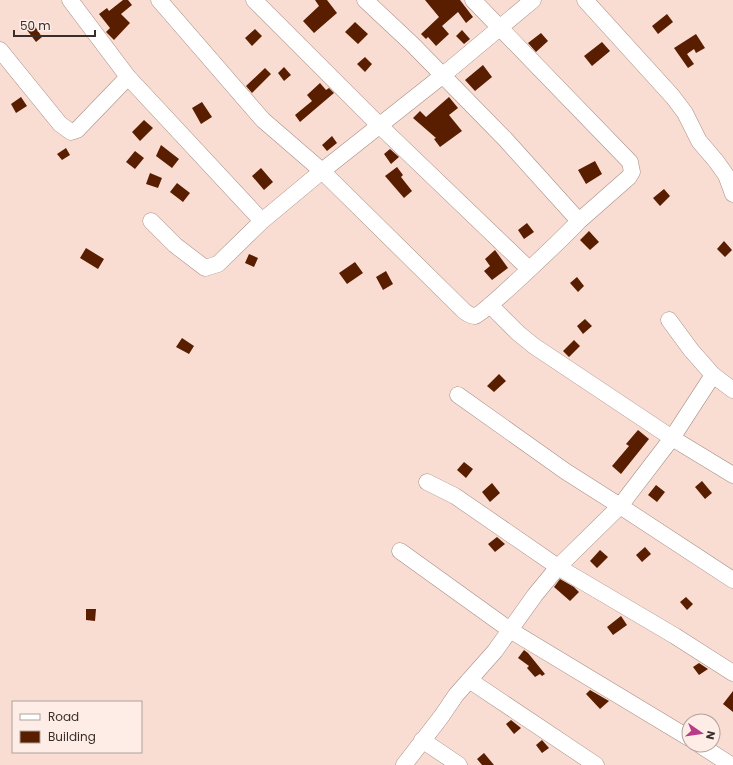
<svg xmlns="http://www.w3.org/2000/svg" width="733" height="765" viewBox="0 0 733 765" font-family="Poppins,sans-serif">
<style>
.building{fill:#591d00}
.lines{fill:none;stroke-linecap:round;stroke-linejoin:round}
.minor-casing{stroke:#a78e84;stroke-width:17}
.minor{stroke:#fff;stroke-width:16}
</style>
<rect width="100%" height="100%" fill="#f9ddd2"/>
<path class="building" d="M 123,0 L 128,0 L 132,5 L 121,14 L 130,23 L 114,40 L 106,32 L 110,28 L 99,14 L 107,8 L 109,11 Z
M 315,0 L 327,0 L 337,13 L 314,33 L 303,21 L 319,6 Z
M 425,0 L 460,0 L 473,17 L 466,23 L 458,12 L 442,26 L 449,34 L 436,46 L 428,37 L 426,39 L 421,34 L 439,17 Z
M 667,14 L 673,22 L 658,34 L 652,26 Z
M 355,22 L 368,34 L 358,44 L 345,32 Z
M 34,25 L 42,37 L 36,42 L 27,30 Z
M 255,29 L 262,36 L 252,46 L 245,38 Z
M 462,30 L 470,39 L 464,44 L 456,36 Z
M 541,33 L 548,41 L 536,52 L 528,43 Z
M 696,34 L 705,48 L 696,53 L 694,49 L 687,54 L 694,64 L 688,68 L 674,48 Z
M 602,42 L 610,51 L 592,66 L 584,56 Z
M 365,57 L 372,64 L 365,72 L 357,64 Z
M 483,65 L 492,77 L 475,91 L 465,80 Z
M 284,67 L 291,75 L 284,81 L 278,73 Z
M 265,68 L 271,74 L 252,93 L 246,86 Z
M 320,83 L 326,90 L 329,88 L 334,93 L 300,122 L 295,115 L 312,101 L 307,95 Z
M 21,97 L 27,106 L 16,113 L 11,104 Z
M 449,97 L 458,108 L 449,115 L 462,131 L 440,147 L 434,139 L 436,138 L 413,118 L 420,111 L 426,117 Z
M 202,102 L 212,117 L 201,124 L 192,108 Z
M 144,120 L 153,128 L 140,141 L 132,132 Z
M 332,136 L 337,143 L 327,151 L 322,145 Z
M 161,145 L 179,159 L 172,168 L 156,156 Z
M 66,148 L 70,155 L 62,160 L 57,154 Z
M 390,149 L 399,157 L 391,164 L 384,154 Z
M 135,151 L 144,158 L 135,169 L 126,162 Z
M 595,161 L 602,174 L 586,184 L 578,170 Z
M 397,167 L 403,175 L 401,177 L 412,191 L 404,198 L 385,176 Z
M 261,168 L 273,182 L 264,190 L 252,176 Z
M 150,173 L 162,178 L 158,188 L 146,184 Z
M 177,183 L 190,193 L 183,202 L 170,192 Z
M 664,189 L 670,196 L 660,206 L 653,198 Z
M 527,223 L 534,232 L 524,239 L 518,230 Z
M 589,231 L 599,242 L 590,250 L 580,240 Z
M 724,241 L 732,250 L 725,257 L 717,249 Z
M 86,248 L 104,259 L 98,269 L 80,258 Z
M 495,250 L 508,268 L 492,280 L 484,271 L 490,266 L 485,259 Z
M 249,254 L 258,258 L 254,267 L 245,263 Z
M 355,262 L 363,273 L 347,284 L 339,273 Z
M 386,271 L 393,284 L 383,290 L 376,277 Z
M 577,277 L 584,286 L 578,292 L 570,283 Z
M 585,319 L 592,326 L 583,334 L 577,326 Z
M 182,338 L 194,346 L 189,354 L 176,347 Z
M 574,340 L 580,346 L 569,357 L 563,351 Z
M 499,374 L 506,381 L 494,392 L 487,386 Z
M 638,430 L 649,439 L 621,474 L 612,466 L 629,446 L 626,444 Z
M 464,462 L 473,469 L 466,478 L 457,470 Z
M 702,481 L 712,493 L 705,499 L 695,487 Z
M 492,483 L 500,493 L 490,502 L 482,492 Z
M 656,485 L 665,492 L 657,502 L 648,495 Z
M 497,537 L 505,544 L 495,552 L 488,544 Z
M 645,547 L 651,554 L 642,562 L 636,555 Z
M 600,550 L 608,557 L 597,568 L 590,561 Z
M 560,579 L 574,587 L 579,592 L 570,601 L 554,587 Z
M 686,597 L 693,604 L 687,610 L 680,602 Z
M 86,609 L 96,609 L 95,621 L 86,620 Z
M 621,616 L 627,625 L 613,635 L 607,627 Z
M 524,650 L 528,653 L 545,674 L 542,676 L 540,674 L 535,677 L 527,668 L 529,666 L 518,658 Z
M 699,663 L 708,669 L 699,675 L 693,667 Z
M 590,690 L 609,701 L 600,709 L 586,694 Z
M 733,691 L 733,712 L 723,704 Z
M 511,720 L 521,728 L 514,734 L 506,724 Z
M 542,740 L 549,748 L 542,753 L 536,745 Z
M 484,753 L 494,765 L 482,765 L 477,759 Z"/>
<g class="lines">
<defs>
<path id="minor" d="M 70,0 L 128,77 L 262,221
M 159,0 L 263,120 L 322,171 L 464,311 C 467,313 470,316 475,316 C 484,314 567,234 579,221 L 506,140 L 412,44 L 365,0
M 254,0 L 380,126 L 529,269
M 473,0 L 630,162 L 632,172 L 629,177 L 579,221
M 585,0 L 673,97 L 685,113 L 699,141 L 716,161 L 726,175 L 733,194
M 0,50 L 60,124 L 71,132 L 77,130 L 128,77
M 151,221 L 175,245 L 205,268 L 218,264 L 262,221 L 322,171 L 442,76 L 533,0
M 490,305 L 518,333 L 534,346 L 672,438 L 733,475
M 669,320 L 691,350 L 713,375 L 733,390
M 458,395 L 565,471 L 620,506 L 733,580
M 427,482 L 455,496 L 558,567 L 675,636 L 733,673
M 400,551 L 510,630 L 689,738
M 469,680 L 596,765
M 422,740 L 459,765
M 700,745 L 731,765
M 404,765 L 441,717 L 456,695 L 495,651 L 535,595 L 558,567 L 620,506 L 672,438 L 713,375"/>
</defs>
<use href="#minor" class="minor-casing"/>
<use href="#minor" class="minor"/>
</g>
<rect x="12" y="701" width="130" height="52" fill="#feede6" stroke="#afa19b"/>
<rect x="20" y="714" width="20" height="6" fill="#ffffff" stroke="#afa19b"/>
<text x="48" y="721" font-size="12" fill="#382e2a">Road</text>
<rect x="20" y="731" width="20" height="12" fill="#591d00" stroke="#afa19b"/>
<text x="48" y="741" font-size="12" fill="#382e2a">Building</text>
<g transform="translate(701 733) rotate(103)"><circle r="19" fill="#feede6" stroke="#afa19b"/>
<path d="M0-3L7 15L0 10L-7 15Z" fill="#ba3c89"/>
<text y="-6" font-size="11" font-weight="bold" text-anchor="middle" fill="#382e2a">N</text>
</g>
<path d="M14 30v6h81v-6" fill="none" stroke="#382e2a" stroke-width="2"/>
<text x="20" y="30" font-size="12" fill="#382e2a" stroke="#feede6" stroke-width="3" paint-order="stroke">50 m</text>
</svg>
